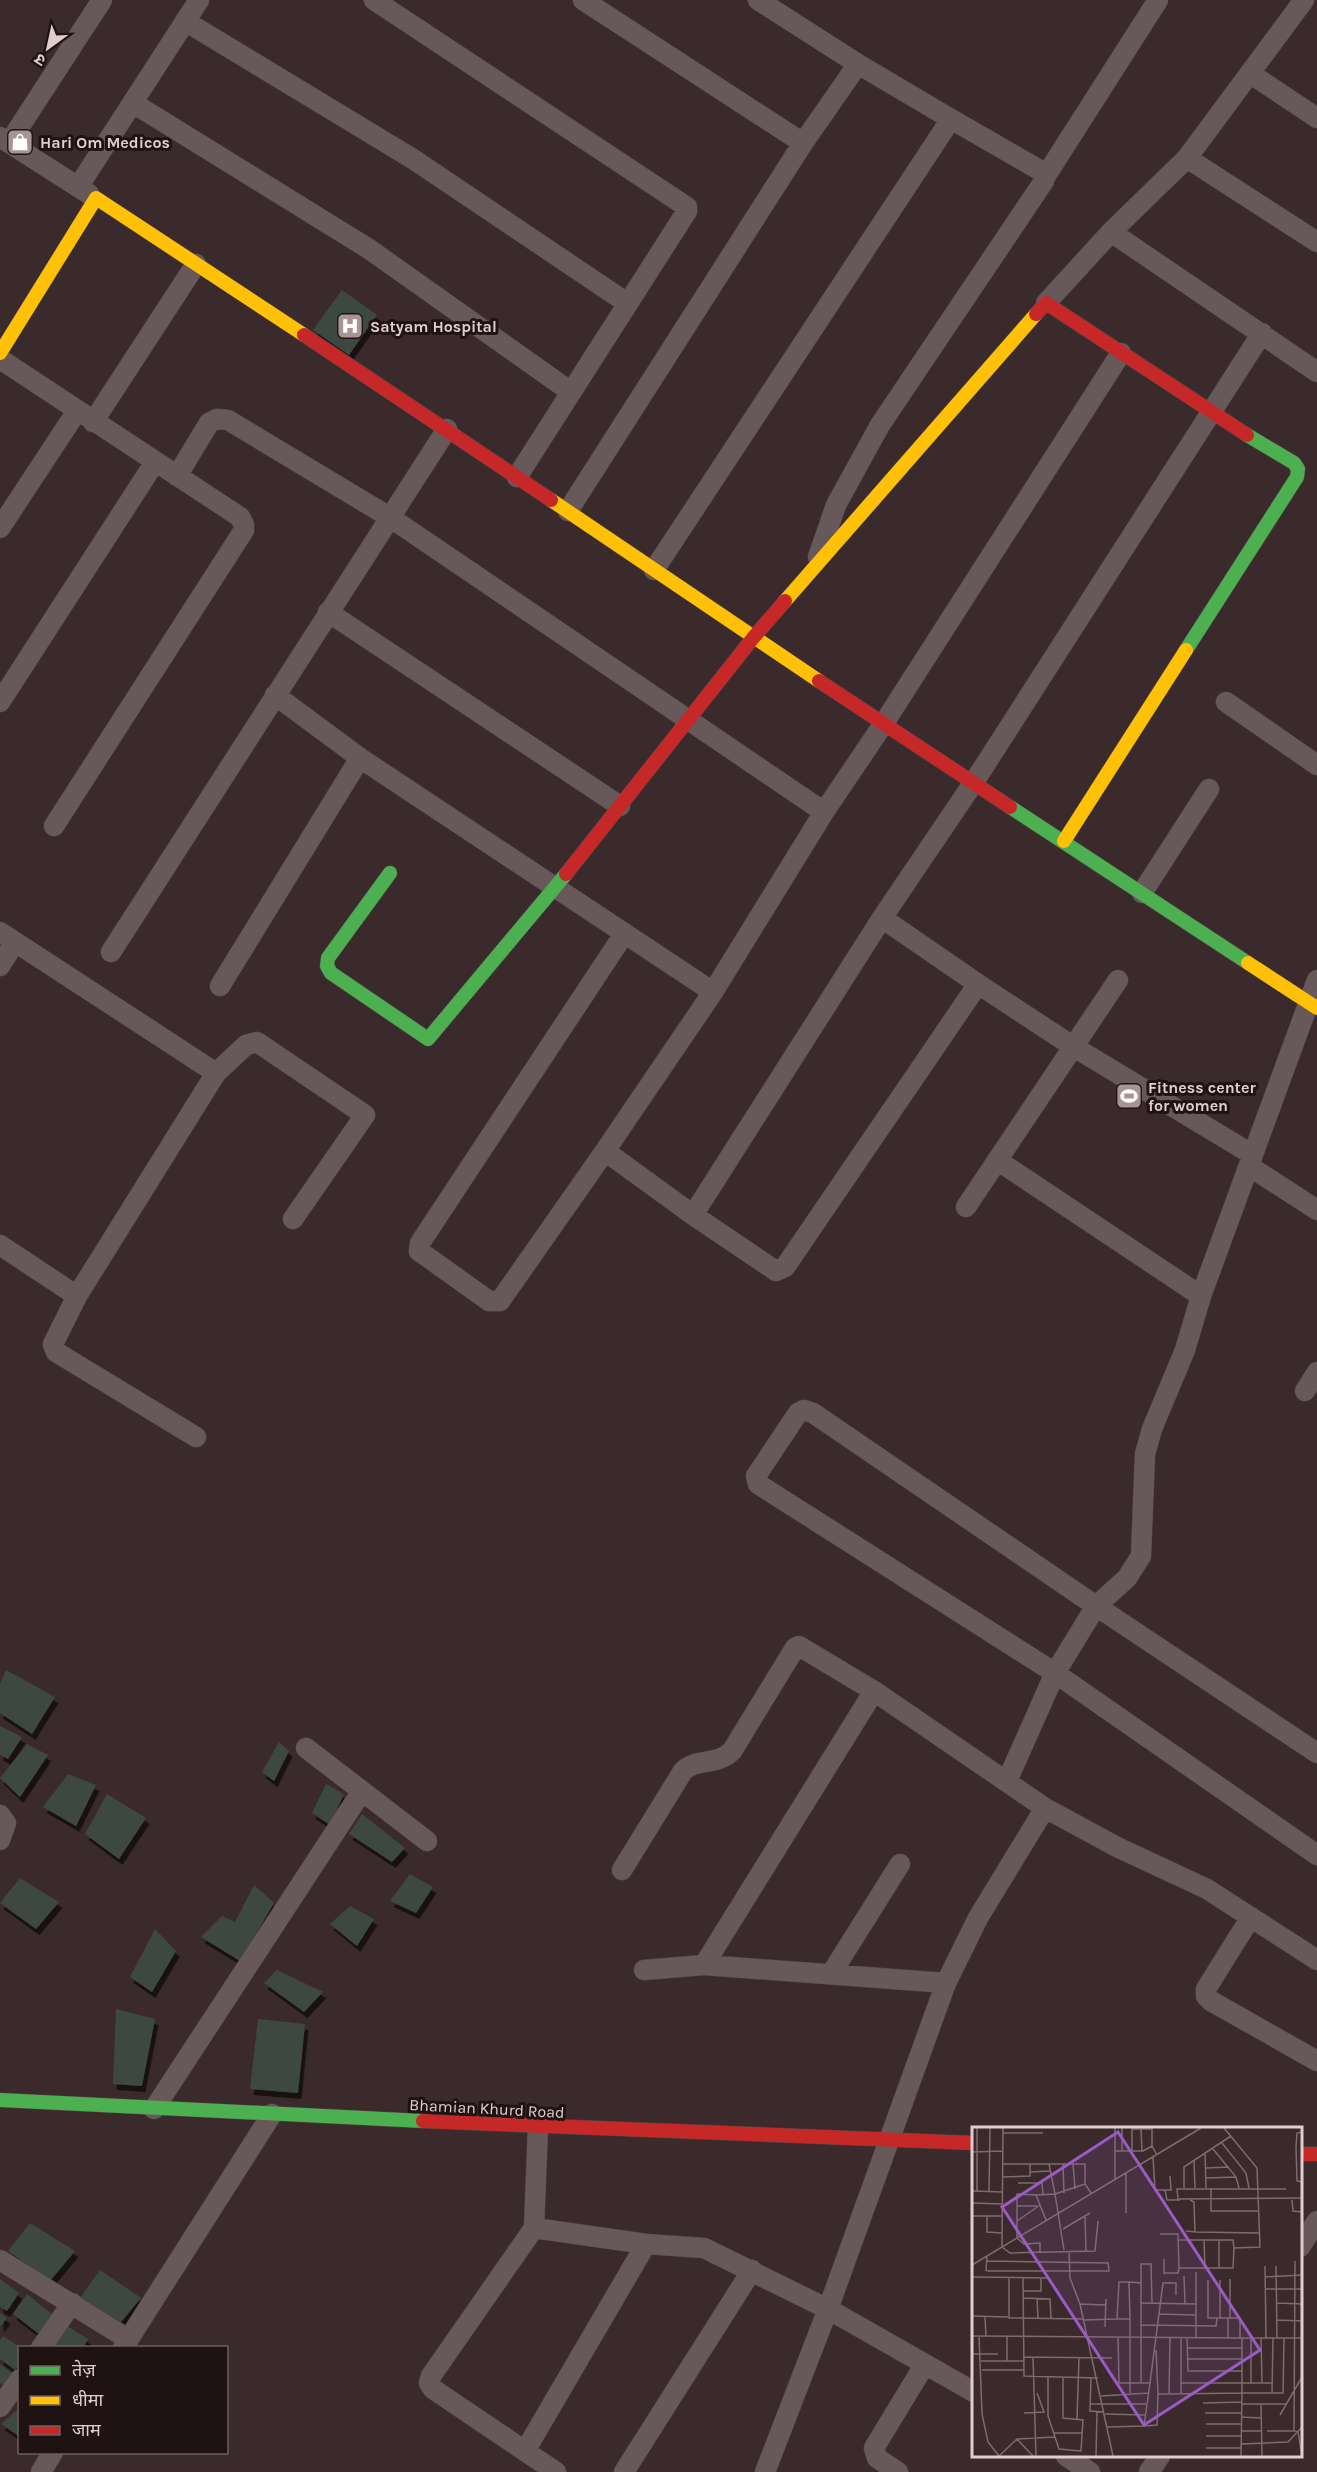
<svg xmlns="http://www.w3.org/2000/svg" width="1317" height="2472" viewBox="0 0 1317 2472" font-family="Karla,'Noto Sans Devanagari',sans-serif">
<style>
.building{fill:#3d4840;filter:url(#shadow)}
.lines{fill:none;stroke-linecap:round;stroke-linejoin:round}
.street-casing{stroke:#544647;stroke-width:21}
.fast-casing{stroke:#544647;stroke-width:15}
.slow-casing{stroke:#544647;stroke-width:15}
.jam-casing{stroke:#544647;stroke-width:15}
.street{stroke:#67595a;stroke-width:20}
.fast{stroke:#4caf50;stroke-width:14}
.slow{stroke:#ffc107;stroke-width:14}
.jam{stroke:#c62828;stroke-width:14}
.labels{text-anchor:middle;stroke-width:6;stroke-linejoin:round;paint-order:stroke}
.poi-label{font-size:16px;font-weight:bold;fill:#e1cdce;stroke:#1f1212;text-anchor:start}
.street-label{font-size:16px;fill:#e1cdce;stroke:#1f1212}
.inset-road{fill:none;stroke:#7d6b6d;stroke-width:1.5}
.view{fill:#9a5cc4;fill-opacity:0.15;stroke:#9a5cc4;stroke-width:3}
.inset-edge{fill:none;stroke:#e1cdce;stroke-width:3}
</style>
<defs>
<filter id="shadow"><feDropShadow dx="3.5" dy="6" stdDeviation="0" flood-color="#0009"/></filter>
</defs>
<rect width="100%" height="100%" fill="#3b2a2c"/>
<path class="building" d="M 342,290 L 377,315 L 349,355 L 313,330 Z
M 6,1670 L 55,1697 L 32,1734 L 0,1713 L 0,1684 Z
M 0,1726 L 22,1737 L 8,1759 L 0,1755 Z
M 279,1742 L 289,1751 L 274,1781 L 262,1772 Z
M 27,1744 L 48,1755 L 20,1797 L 0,1778 Z
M 68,1774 L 96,1785 L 76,1826 L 43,1807 Z
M 326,1784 L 344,1794 L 330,1825 L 312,1813 Z
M 107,1794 L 146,1818 L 119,1859 L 85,1834 Z
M 362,1814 L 405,1848 L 392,1862 L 349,1834 Z
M 410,1874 L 433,1887 L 416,1913 L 390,1901 Z
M 20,1878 L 59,1902 L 36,1929 L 0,1903 Z
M 254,1885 L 274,1903 L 240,1961 L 201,1937 L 222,1916 L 235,1922 Z
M 350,1906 L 374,1919 L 357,1946 L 330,1924 Z
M 155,1929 L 176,1951 L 152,1992 L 130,1977 Z
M 277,1970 L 323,1992 L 304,2012 L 264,1983 Z
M 116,2009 L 155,2019 L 142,2086 L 113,2084 Z
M 258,2019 L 305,2024 L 298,2093 L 250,2089 Z
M 30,2223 L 75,2251 L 50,2281 L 8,2251 Z
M 100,2270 L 141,2298 L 121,2322 L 80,2298 Z
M 0,2279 L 19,2293 L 7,2311 L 0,2307 Z
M 27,2294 L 53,2315 L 39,2334 L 13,2314 Z
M 0,2313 L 7,2318 L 0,2327 Z
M 67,2326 L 88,2339 L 83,2348 L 52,2348 Z
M 3,2336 L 20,2347 L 20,2365 L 15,2370 L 0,2359 L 0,2340 Z
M 0,2364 L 13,2374 L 6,2387 L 0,2383 Z
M 17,2410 L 20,2412 L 20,2437 L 1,2424 Z"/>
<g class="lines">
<defs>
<path id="street" d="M 374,0 L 687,207 L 687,211 L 517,477
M 583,0 L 803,143 L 858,64
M 185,21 L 413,159 L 627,303
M 1251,74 L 1317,118
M 133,103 L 369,249 L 571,392
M 0,137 L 89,194
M 9,143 L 102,0
M 1187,158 L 1317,242
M 1045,177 L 1158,0
M 78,187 L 199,0
M 1111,232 L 1317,372
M 1046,303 L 1111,232 L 1187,158 L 1304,0
M 0,359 L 240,517 L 244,525 L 244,530 L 54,826
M 93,422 L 196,264
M 177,476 L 209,423 L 217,419 L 228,420 L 391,518 L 824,812 L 713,992 L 605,1151 L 693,1215
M 568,511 L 803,143
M 0,528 L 77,411
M 818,557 L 836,505 L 880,425 L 1044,181 L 1043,172 L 951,119
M 654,570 L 951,119 L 858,64 L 758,0
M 328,612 L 620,806
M 275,695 L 360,758 L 713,992
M 0,702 L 155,462
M 1226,702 L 1317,765
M 824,812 L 884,723 L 1121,353
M 1142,893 L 1209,789
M 882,918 L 978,984 L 785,1267 L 776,1271 L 693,1215 L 882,918 L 974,782 L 1262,333
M 0,932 L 216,1073 L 77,1296 L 53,1344 L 56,1352 L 196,1437
M 111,952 L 447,429
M 0,966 L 15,942
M 978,984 L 1074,1047 L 1253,1155
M 220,986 L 360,758
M 216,1073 L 246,1045 L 257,1042 L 365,1115 L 293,1219
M 605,1151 L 500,1301 L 489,1301 L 419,1251 L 420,1243 L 624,934
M 997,1160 L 1201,1296 L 1317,980
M 1249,1166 L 1317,1210
M 966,1207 L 1118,980
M 0,1245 L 77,1296
M 1305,1391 L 1317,1372
M 306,1748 L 427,1841
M 1317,1753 L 1096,1606 L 813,1413 L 804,1410 L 798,1413 L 756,1476 L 758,1484 L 1055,1673 L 1317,1855
M 1007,1781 L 1055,1673 L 1096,1606 L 1127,1578 L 1141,1556 L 1145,1454 L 1152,1429 L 1185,1350 L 1201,1296
M 0,1815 L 6,1823 L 0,1840
M 622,1870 L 683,1771 C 695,1758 717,1766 732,1751 L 795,1648 L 799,1646 L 874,1691 L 1045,1808 L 1117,1847 L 1207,1889 L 1317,1960
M 1251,1917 L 1206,1989 L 1206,1996 L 1211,2001 L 1317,2061
M 704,1965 L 874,1691
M 644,1970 L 704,1965 L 946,1983
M 831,1974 L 900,1864
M 154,2109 L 362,1791
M 538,2127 L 534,2228 L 431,2376 L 429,2383 L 433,2389 L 556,2472
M 534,2228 L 646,2244 L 704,2248 L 828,2309 L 765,2472
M 1300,2247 L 1317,2221
M 0,2260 L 128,2339
M 41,2348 L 72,2303
M 123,2348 L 272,2114
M 974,2392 L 828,2309 L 946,1983 L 978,1918 L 1045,1808
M 0,2407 L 20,2379
M 525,2451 L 646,2244
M 1066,2456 L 1090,2472
M 41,2472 L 53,2452
M 624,2472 L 752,2270
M 898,2472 L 877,2458 L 874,2448 L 925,2364
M 1149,2472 L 1160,2456"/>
<path id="fast" d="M 1186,650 L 1297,477 L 1298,469 L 1294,463 L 1247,435
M 1010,807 L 1248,963
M 390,873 L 328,958 L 327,966 L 331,973 L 428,1039 L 566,874
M 0,2100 L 423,2121"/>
<path id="slow" d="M 0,353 L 96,198 L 304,335
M 551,500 L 819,681
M 785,601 L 1036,314
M 1064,841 L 1186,650
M 1248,963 L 1317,1008"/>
<path id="jam" d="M 1036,314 L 1046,303 L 1247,435
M 304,335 L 551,500
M 819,681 L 1010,807
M 566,874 L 753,638 L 785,601
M 423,2121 L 974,2143
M 1300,2154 L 1317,2154"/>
</defs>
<use href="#street" class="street-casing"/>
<use href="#fast" class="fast-casing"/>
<use href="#slow" class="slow-casing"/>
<use href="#jam" class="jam-casing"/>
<use href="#street" class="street"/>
<use href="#fast" class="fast"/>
<use href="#slow" class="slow"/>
<use href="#jam" class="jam"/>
</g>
<defs>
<symbol id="shop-square" viewBox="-11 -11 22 22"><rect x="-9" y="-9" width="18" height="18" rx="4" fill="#a79495" stroke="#1f1212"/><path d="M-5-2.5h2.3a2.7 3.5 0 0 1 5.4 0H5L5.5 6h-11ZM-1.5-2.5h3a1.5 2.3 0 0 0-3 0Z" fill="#fff"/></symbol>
<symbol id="hospital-square" viewBox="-11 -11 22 22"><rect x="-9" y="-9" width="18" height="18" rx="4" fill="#a79495" stroke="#1f1212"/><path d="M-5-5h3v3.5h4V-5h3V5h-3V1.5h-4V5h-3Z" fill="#fff"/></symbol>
<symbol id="stadium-square" viewBox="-11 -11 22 22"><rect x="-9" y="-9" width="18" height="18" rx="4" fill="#a79495" stroke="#1f1212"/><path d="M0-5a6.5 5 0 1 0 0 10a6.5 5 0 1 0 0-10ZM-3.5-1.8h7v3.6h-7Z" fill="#fff"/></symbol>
</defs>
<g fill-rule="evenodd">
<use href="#shop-square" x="5" y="127" width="30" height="30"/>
<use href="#hospital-square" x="335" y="311" width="30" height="30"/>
<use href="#stadium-square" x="1114" y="1081" width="30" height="30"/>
</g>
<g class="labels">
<g class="poi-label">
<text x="40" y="148">Hari Om Medicos</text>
<text x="370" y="332">Satyam Hospital</text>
<text x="1148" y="1093">Fitness center<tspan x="1148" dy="18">for women</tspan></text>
</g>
<g class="street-label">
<text transform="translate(487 2108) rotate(3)" y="6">Bhamian Khurd Road</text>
</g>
</g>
<g transform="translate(972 2127)">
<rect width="330" height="330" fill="#3b2a2c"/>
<path class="inset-road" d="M 5,1 L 5,64M 31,1 L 30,120 L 38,126 L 123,124 L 126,94M 143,1 L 143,52M 180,1 L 180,19 L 185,28M 160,2 L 180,2M 169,2 L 170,24M 330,5 L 325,6 L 324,20 L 325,54 L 330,55M 31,6 L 71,6M 250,16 L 274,46 L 277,61M 241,22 L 264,50 L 267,61M 143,24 L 171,24 L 180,19M 150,24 L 150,1M 160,24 L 160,1M 0,25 L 31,24M 233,26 L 234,61M 181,30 L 183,63 L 199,63 L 198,49M 222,33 L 223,61M 31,37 L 113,37 L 113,57 L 119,66M 77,37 L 83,67 L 113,57M 91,37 L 92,66M 101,37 L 103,62M 234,41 L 257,40M 58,45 L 78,44M 31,50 L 58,49 L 58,37M 234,51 L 264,50M 46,56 L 70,56 L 71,68M 212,61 L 212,40 L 259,9M 239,61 L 239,84 L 287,84M 314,62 L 205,62 L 206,72 L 330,71M 193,63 L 195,73 L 208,73M 0,64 L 31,65M 17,65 L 18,1M 64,68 L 83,67 L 92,123M 320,73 L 321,84 L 330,85M 0,76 L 31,77M 45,79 L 65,79M 154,86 L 154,46M 0,89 L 30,89M 15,89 L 15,105 L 30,106M 113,90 L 114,124M 45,94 L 68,78M 91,102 L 118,86M 214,104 L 223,105 L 222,75 L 218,73M 223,105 L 287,106M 188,107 L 206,107 L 207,141 L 261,141 L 262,121M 207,113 L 261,113 L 262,121 L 288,120 L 285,41 L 252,1M 232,113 L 233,141M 247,113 L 247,141M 97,124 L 98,151 L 108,177M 68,126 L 68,116 L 52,117 L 45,111 L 45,67 L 64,68 L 74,93M 192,132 L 192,146 L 206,146 L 207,141M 15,134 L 136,136 L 137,144 L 16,144 L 14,143 L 15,129M 323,134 L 322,304 L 326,305 L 330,329M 0,138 L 229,1M 293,139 L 294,211M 304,139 L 305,211M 224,145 L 224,211M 212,149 L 213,177M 0,150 L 75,151M 37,150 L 37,191 L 111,192M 51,150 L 52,249 L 126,251M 293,150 L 330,148M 248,153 L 248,191M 157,155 L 169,156 L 169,198 L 244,199 L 245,191M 169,156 L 169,137 L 179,137 L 180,176M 294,162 L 330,162M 51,164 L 69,164 L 69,151M 51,171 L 78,172 L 79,191M 65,172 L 66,191M 168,176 L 224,177M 305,176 L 330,177M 134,178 L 108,177 L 141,329M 187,187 L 224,188M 1,189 L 36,190M 13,190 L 14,209M 256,191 L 256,211M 258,191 L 258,152M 158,192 L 145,192 L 147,155 L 157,155 L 158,192 L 158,266M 111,193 L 145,192M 305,193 L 330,194M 169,198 L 169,256M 133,200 L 134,172M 0,209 L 268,211 L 268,191 L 236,191 L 236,153M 7,209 L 10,287 L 16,315 L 27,329M 146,210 L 147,256 L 178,256 L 191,156 L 204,156 L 204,168M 198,210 L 197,267 L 270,266 L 269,329M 209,210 L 209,256M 215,210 L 216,244 L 270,244M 268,211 L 330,211M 270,211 L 270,266 L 311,266 L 312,211M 289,211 L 290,256M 215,221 L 270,221M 184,223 L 186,267 L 197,267M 0,227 L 26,227M 52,230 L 140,231M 61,230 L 64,329M 215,232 L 270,232M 9,234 L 52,234M 35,234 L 35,209M 10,243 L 52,243M 76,250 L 76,289 L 87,322 L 109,324 L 111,293 L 91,291 L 91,250M 119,251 L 118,284 L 132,285M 279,256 L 300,256M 209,266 L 209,256 L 279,256 L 279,211M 300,266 L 301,211M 129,269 L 177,266M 231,276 L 270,275M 118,277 L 174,277M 270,277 L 314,277M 289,277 L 290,329M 52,286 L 72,285 L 65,266M 233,286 L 269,286M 133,287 L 173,288M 308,288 L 330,250M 269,290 L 289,291M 105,292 L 107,230M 234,297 L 269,297M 172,299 L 185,298 L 186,267M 135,300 L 172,299 L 178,256M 269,304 L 289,304M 295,304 L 322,304M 82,306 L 111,306M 234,309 L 269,309M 45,312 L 83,310M 269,317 L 316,315 L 330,300M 234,321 L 269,321M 27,329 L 45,312 L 61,329M 124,329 L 125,285"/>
<path class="view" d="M 146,5 L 288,223 L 172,298 L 30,80 Z"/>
<rect width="330" height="330" class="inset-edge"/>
</g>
<rect x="18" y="2346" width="210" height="108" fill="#1f1212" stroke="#6d5d5d" stroke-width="1.5"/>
<rect x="30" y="2366" width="30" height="9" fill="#4caf50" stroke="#6d5d5d" stroke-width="1.5"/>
<text x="72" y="2376" font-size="18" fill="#e1cdce">तेज़</text>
<rect x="30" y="2396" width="30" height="9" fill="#ffc107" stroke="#6d5d5d" stroke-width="1.5"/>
<text x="72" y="2406" font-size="18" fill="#e1cdce">धीमा</text>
<rect x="30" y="2426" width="30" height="9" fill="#c62828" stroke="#6d5d5d" stroke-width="1.5"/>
<text x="72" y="2436" font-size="18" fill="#e1cdce">जाम</text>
<g transform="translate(48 48) rotate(213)" stroke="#1f1212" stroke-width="4.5" paint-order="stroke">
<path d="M0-4.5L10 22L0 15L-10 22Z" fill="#e1cdce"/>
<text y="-9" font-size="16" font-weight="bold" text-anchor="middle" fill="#e1cdce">उ</text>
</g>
</svg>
